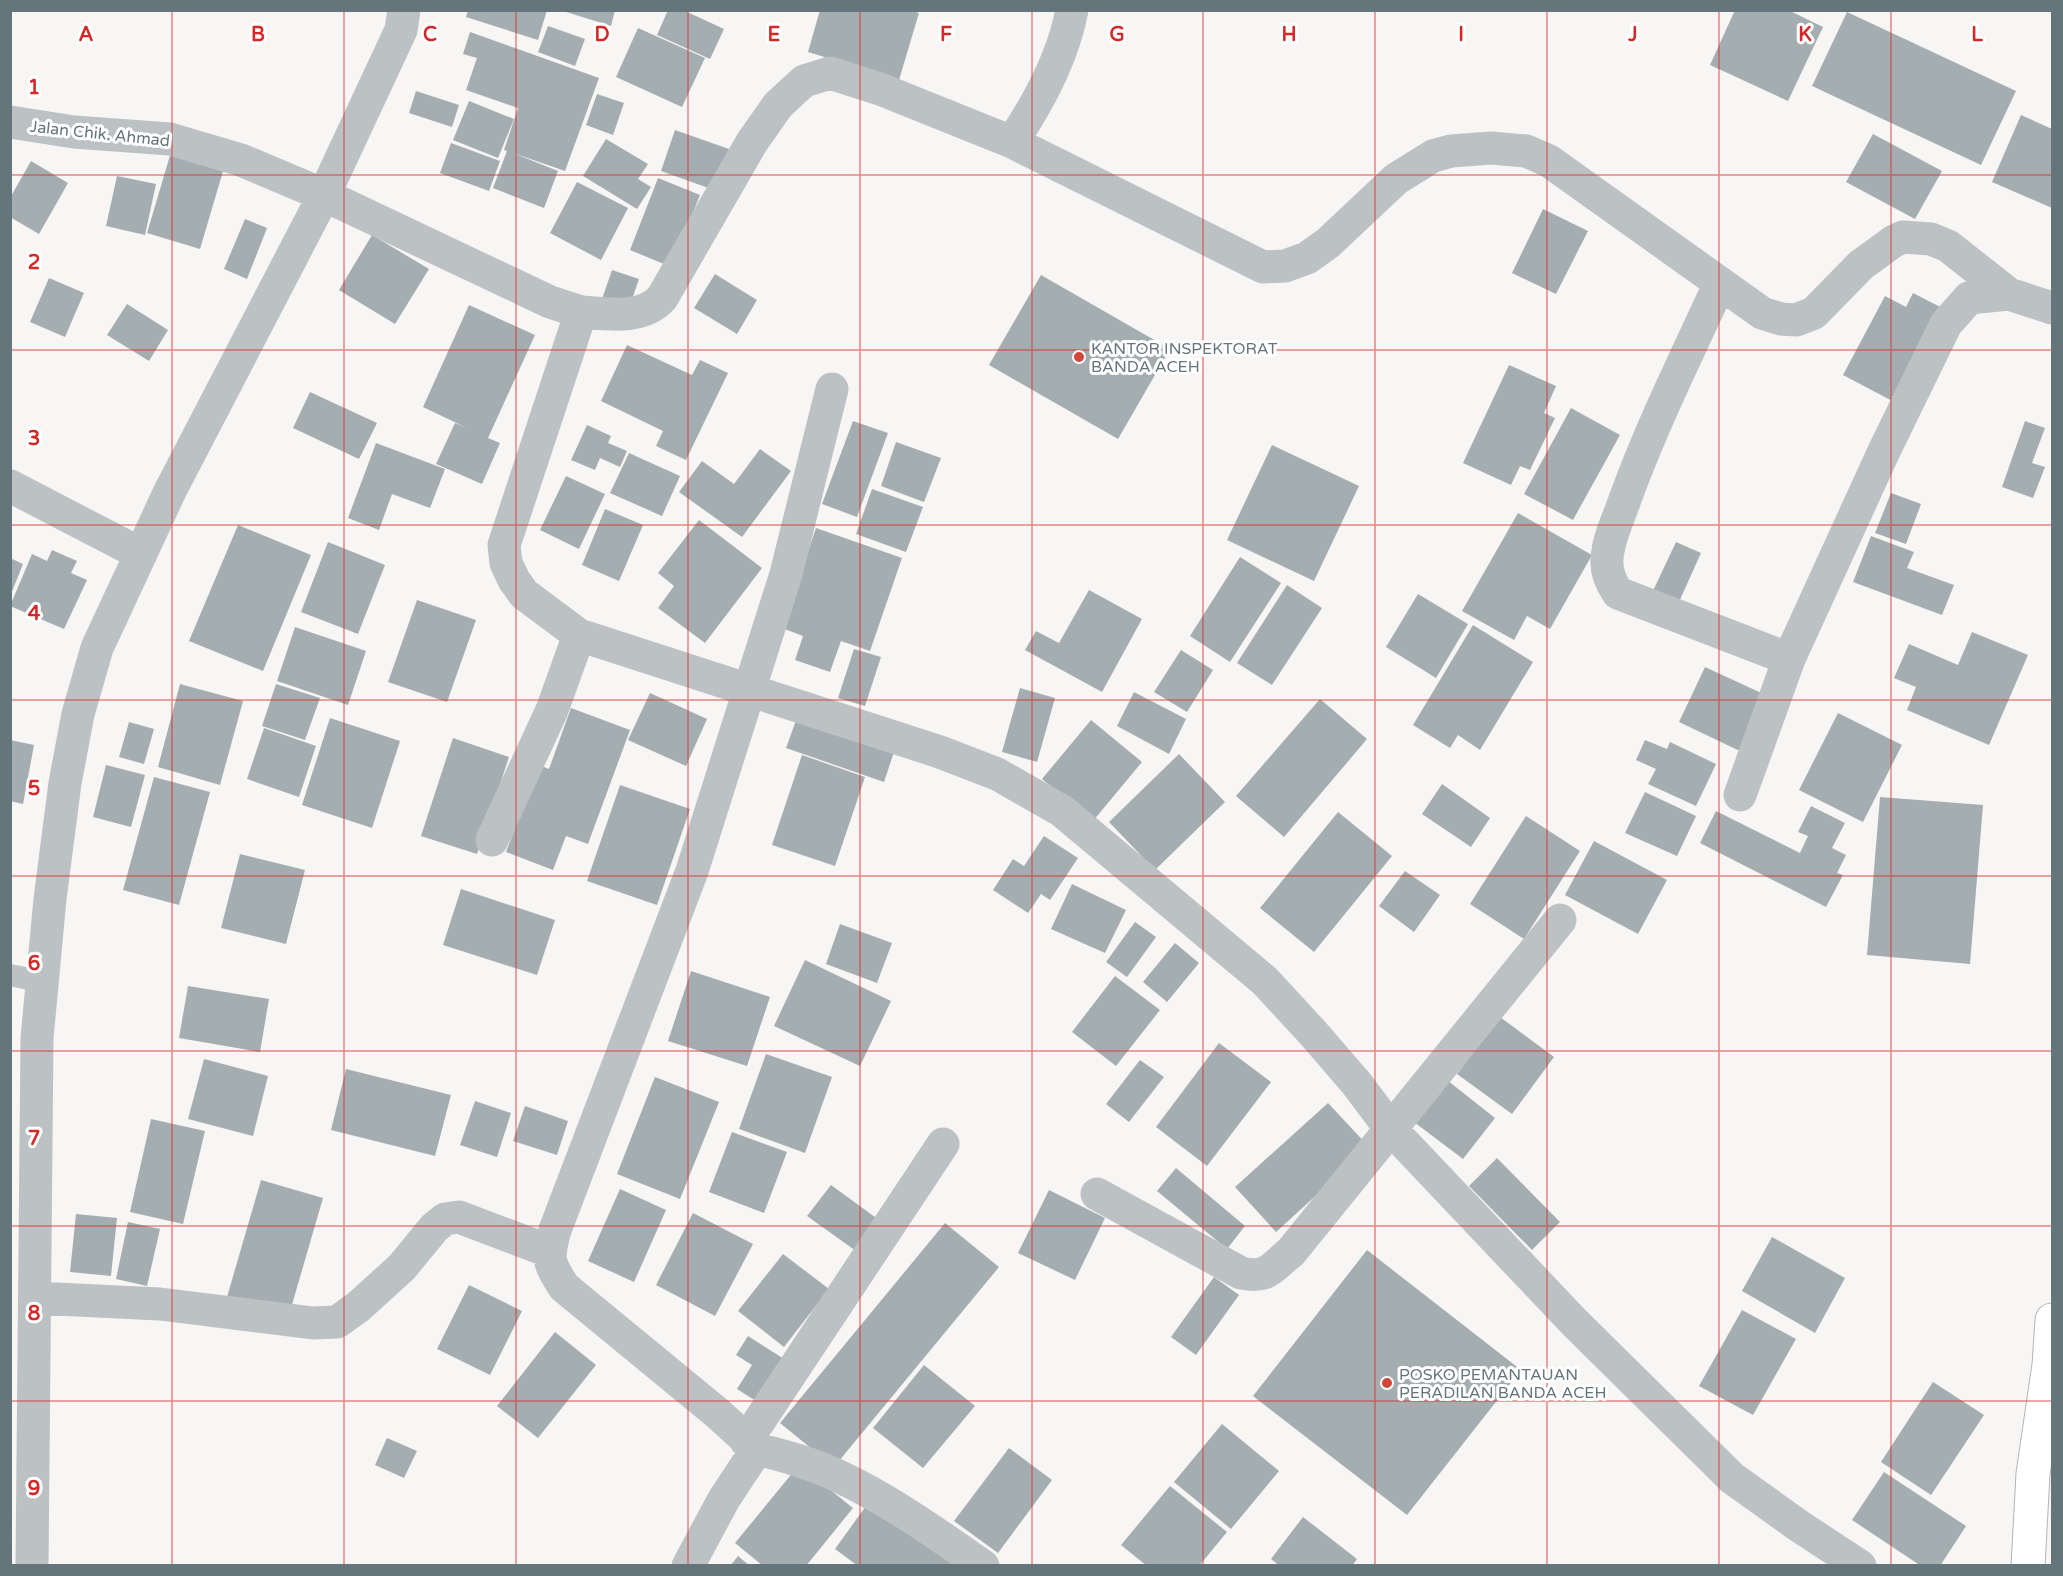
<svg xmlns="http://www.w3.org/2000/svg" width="2063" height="1576" viewBox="0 0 2063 1576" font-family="'Varela Round',sans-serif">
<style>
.building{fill:#a4adb0}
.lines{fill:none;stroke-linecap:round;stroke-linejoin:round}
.primary-casing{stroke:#b0b5b8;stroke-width:35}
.service{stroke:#bcc1c3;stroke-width:22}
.minor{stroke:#bcc1c3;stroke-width:33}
.primary{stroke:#fff;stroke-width:33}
.grid{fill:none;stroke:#d62828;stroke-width:1.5;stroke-opacity:0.55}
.poi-dot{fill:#d1483a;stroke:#fff;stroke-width:2}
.labels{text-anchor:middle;stroke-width:6;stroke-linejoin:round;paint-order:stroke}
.street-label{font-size:16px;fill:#65757c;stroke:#fff}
.poi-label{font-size:16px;fill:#65757c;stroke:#fff;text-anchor:start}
.grid-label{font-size:20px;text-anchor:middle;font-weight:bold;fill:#d62828;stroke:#fff;stroke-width:6;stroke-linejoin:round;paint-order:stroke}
</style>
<rect width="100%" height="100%" fill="#f7f6f4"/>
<path class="building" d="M 468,10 L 547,10 L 538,40 L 466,17 Z
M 560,10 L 615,10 L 611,26 Z
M 668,10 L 683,10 L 724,29 L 710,59 L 657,35 Z
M 820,10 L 910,10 L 919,13 L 899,80 L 808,52 Z
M 1735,10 L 1788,10 L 1823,27 L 1788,101 L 1710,65 Z
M 1847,12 L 2016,91 L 1981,165 L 1812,86 Z
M 548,26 L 585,39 L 575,66 L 538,52 Z
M 638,28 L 705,58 L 682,107 L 616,77 Z
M 470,32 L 599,78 L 565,171 L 513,153 L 558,171 L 544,208 L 493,188 L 507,151 L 504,150 L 518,108 L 466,90 L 477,58 L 463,54 Z
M 416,91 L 459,105 L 452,127 L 409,113 Z
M 597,94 L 624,103 L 613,135 L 586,125 Z
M 469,101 L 514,119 L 498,158 L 453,140 Z
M 2021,115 L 2052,129 L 2052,208 L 1992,182 Z
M 675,130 L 729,149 L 714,190 L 661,171 Z
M 1873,134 L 1942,171 L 1915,219 L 1846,182 Z
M 606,139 L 648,164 L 638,179 L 651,187 L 637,209 L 583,176 Z
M 451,143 L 500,161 L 489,191 L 440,173 Z
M 171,152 L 224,168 L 200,249 L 147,233 Z
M 31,161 L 68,183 L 39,234 L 10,217 L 10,198 Z
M 117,176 L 156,184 L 145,235 L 106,226 Z
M 658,178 L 700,195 L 671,267 L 630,250 Z
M 577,182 L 628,208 L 601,260 L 550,233 Z
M 1543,209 L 1588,231 L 1556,294 L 1512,273 Z
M 245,219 L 267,228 L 247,279 L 224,269 Z
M 372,235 L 429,269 L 395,324 L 339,290 Z
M 612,270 L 639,279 L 628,311 L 601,302 Z
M 715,274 L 757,300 L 737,334 L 694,308 Z
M 1041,275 L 1170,349 L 1118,439 L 989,365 Z
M 49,278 L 84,293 L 65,337 L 30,322 Z
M 1913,293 L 1948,311 L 1898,404 L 1843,375 L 1885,296 L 1906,307 Z
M 127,304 L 168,330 L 149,361 L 107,335 Z
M 469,305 L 535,335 L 488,438 L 500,443 L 482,484 L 436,464 L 455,423 L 467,428 L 423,407 Z
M 627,345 L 692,375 L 700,360 L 728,373 L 686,460 L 656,446 L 663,431 L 601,401 Z
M 1509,365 L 1556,386 L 1544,413 L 1555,418 L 1530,470 L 1520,466 L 1511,485 L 1463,463 Z
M 310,392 L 377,423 L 359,459 L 293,428 Z
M 1571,408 L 1620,435 L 1573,520 L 1524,494 Z
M 853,421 L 888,433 L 857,517 L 822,504 Z
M 2025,421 L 2045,428 L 2032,463 L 2045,467 L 2033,498 L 2002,487 Z
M 587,425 L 611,436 L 608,443 L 627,451 L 620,467 L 600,458 L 595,470 L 571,460 Z
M 896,442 L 941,458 L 924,502 L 881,486 Z
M 376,443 L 445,469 L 430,508 L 392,494 L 379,530 L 348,518 Z
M 1272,445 L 1359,486 L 1314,581 L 1227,540 Z
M 760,449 L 791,471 L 742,537 L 679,492 L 702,461 L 734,484 Z
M 629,453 L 680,476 L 662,516 L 610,493 Z
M 566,476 L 605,494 L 579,549 L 540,530 Z
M 872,489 L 923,507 L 906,552 L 856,534 Z
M 1891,493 L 1921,504 L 1906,544 L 1875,533 Z
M 605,509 L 643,525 L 619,581 L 582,565 Z
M 1518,513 L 1592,555 L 1550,629 L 1527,616 L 1514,640 L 1462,611 Z
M 699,520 L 762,568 L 705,643 L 658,608 L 674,586 L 658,573 Z
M 238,525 L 311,555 L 263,671 L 189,641 Z
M 816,528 L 902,558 L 870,651 L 841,641 L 830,672 L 795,660 L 803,636 L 782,628 Z
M 1871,536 L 1914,552 L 1907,568 L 1954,585 L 1942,615 L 1853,582 Z
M 328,542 L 385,565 L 358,634 L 301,612 Z
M 1676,542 L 1701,553 L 1678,604 L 1652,593 Z
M 52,550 L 77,561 L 71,573 L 87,580 L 64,629 L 10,606 L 32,554 L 47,561 Z
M 1240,557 L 1281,583 L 1230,662 L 1190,636 Z
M 10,558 L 23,564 L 11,594 L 10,594 Z
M 1287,585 L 1322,608 L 1272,685 L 1237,663 Z
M 1089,590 L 1142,619 L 1102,692 L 1025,650 L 1036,631 L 1059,643 Z
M 1418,594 L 1468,624 L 1436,678 L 1386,647 Z
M 417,600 L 476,620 L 447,702 L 388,682 Z
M 1473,625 L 1533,662 L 1480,750 L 1458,735 L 1450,748 L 1413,725 Z
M 295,627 L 366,651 L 348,705 L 277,681 Z
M 1972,632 L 2028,655 L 1989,745 L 1907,710 L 1916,687 L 1894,678 L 1909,644 L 1958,665 Z
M 854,649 L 881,657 L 865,706 L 838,698 Z
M 1181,650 L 1213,670 L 1187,712 L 1154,692 Z
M 1705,667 L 1770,697 L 1744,753 L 1679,722 Z
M 180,684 L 243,701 L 220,785 L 158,767 Z
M 276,684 L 320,698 L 305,740 L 262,726 Z
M 1020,688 L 1055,698 L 1037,762 L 1002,752 Z
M 1134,692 L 1186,719 L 1169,754 L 1117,726 Z
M 650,693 L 707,719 L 686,766 L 628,740 Z
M 1320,699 L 1367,739 L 1284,837 L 1236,796 Z
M 571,708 L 630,730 L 588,844 L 566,836 L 553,870 L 506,852 L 539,765 L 549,769 Z
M 1838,713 L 1902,745 L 1863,822 L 1799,790 Z
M 798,715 L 895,749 L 884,782 L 786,748 Z
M 330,718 L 400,741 L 372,828 L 302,805 Z
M 1091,720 L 1142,762 L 1093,821 L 1042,779 Z
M 129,722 L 154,729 L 144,764 L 119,757 Z
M 264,728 L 316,746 L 299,797 L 247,779 Z
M 453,738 L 509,757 L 477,854 L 421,836 Z
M 10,740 L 34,745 L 23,804 L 10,801 Z
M 1645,740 L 1667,749 L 1670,742 L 1716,764 L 1696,806 L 1648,784 L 1656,769 L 1636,760 Z
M 1179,754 L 1225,802 L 1155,870 L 1109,822 Z
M 802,755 L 865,777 L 835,866 L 772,845 Z
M 106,765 L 145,775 L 131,827 L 93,817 Z
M 154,777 L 210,792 L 179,905 L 123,890 Z
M 1442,784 L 1490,818 L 1471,847 L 1422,814 Z
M 620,785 L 690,809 L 657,905 L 587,881 Z
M 1645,792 L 1696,816 L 1677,856 L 1625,833 Z
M 1880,797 L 1983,805 L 1970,964 L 1867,955 Z
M 1811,806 L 1845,823 L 1832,848 L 1846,855 L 1837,873 L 1843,875 L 1826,907 L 1700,843 L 1716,811 L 1800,853 L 1808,836 L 1798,832 Z
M 1338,812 L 1392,856 L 1314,952 L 1260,908 Z
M 1526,816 L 1580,851 L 1524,939 L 1470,904 Z
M 1044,836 L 1078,858 L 1050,900 L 1041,894 L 1028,913 L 993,890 L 1013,859 L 1024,866 Z
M 1594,841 L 1667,880 L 1638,934 L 1565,895 Z
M 240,854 L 305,870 L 286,944 L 221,928 Z
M 1405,871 L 1440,895 L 1414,932 L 1379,906 Z
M 1072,884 L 1126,910 L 1105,953 L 1051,929 Z
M 461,889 L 555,920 L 537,975 L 443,945 Z
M 1135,922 L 1156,937 L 1127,977 L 1106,962 Z
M 840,924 L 892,943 L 877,983 L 826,964 Z
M 1175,943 L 1199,963 L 1167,1002 L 1143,982 Z
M 805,960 L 891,1001 L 860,1066 L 774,1026 Z
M 691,971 L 770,997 L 747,1066 L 668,1041 Z
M 1115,976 L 1160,1010 L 1116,1066 L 1072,1032 Z
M 188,986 L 269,999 L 260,1052 L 179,1038 Z
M 1500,1017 L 1554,1057 L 1512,1114 L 1457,1074 Z
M 1219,1043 L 1271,1082 L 1207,1166 L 1156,1127 Z
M 766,1054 L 832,1077 L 805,1153 L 739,1129 Z
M 204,1059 L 268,1076 L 253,1136 L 188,1119 Z
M 1140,1060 L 1164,1077 L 1129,1122 L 1106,1104 Z
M 346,1069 L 451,1095 L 435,1156 L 331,1130 Z
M 655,1077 L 719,1102 L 680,1199 L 617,1174 Z
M 1447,1080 L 1495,1118 L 1463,1159 L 1414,1122 Z
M 475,1101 L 511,1113 L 497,1157 L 460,1145 Z
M 1328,1103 L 1369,1147 L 1276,1232 L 1235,1187 Z
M 525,1106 L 568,1121 L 557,1155 L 513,1141 Z
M 151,1119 L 205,1131 L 183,1224 L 130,1212 Z
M 732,1132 L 787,1152 L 764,1213 L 709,1192 Z
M 1497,1158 L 1560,1222 L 1532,1250 L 1469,1186 Z
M 1176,1168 L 1245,1226 L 1227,1249 L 1157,1191 Z
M 261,1180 L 323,1198 L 289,1315 L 227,1297 Z
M 831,1185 L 879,1220 L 856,1251 L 807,1216 Z
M 620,1189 L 666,1210 L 634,1282 L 588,1261 Z
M 1049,1190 L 1105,1218 L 1075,1280 L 1018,1253 Z
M 693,1213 L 753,1244 L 715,1316 L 656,1285 Z
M 76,1214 L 117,1218 L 111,1276 L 70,1272 Z
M 128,1222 L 160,1229 L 147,1286 L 116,1279 Z
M 945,1223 L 999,1267 L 834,1467 L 780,1423 Z
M 1772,1237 L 1845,1278 L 1815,1333 L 1742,1291 Z
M 1367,1250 L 1521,1370 L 1407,1515 L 1253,1396 Z
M 783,1254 L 829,1289 L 784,1347 L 738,1311 Z
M 1214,1277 L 1239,1295 L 1196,1355 L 1171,1337 Z
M 469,1285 L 522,1311 L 490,1375 L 437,1349 Z
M 1742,1310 L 1796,1339 L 1753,1415 L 1699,1386 Z
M 555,1332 L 596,1365 L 538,1438 L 497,1406 Z
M 748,1336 L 792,1364 L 764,1406 L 737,1389 L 752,1365 L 736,1355 Z
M 924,1365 L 975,1406 L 923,1468 L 873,1428 Z
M 1933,1382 L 1984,1415 L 1931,1495 L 1881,1462 Z
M 1222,1424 L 1279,1471 L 1231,1529 L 1174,1482 Z
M 387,1438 L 417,1451 L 404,1478 L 375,1465 Z
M 1009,1448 L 1052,1480 L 998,1553 L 954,1521 Z
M 799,1465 L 853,1508 L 806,1566 L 763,1566 L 735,1543 Z
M 1884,1472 L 1966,1526 L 1940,1566 L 1921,1566 L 1852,1520 Z
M 1170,1486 L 1227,1532 L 1199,1566 L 1147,1566 L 1121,1545 Z
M 871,1499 L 965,1566 L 858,1566 L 835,1549 Z
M 1303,1517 L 1357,1559 L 1352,1566 L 1280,1566 L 1271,1559 Z
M 738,1556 L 750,1566 L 730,1566 Z"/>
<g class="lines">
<defs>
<path id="primary" d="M 2028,1566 L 2033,1474 L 2049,1365 L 2052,1320"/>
</defs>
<use href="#primary" class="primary-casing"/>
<path class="service" d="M 10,975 L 44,982"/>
<path class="minor" d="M 10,122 L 74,132 L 170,139 L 241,160 L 324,195 L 550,302 L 581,312 L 504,545 L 506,563 L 514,580 L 524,594 L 579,635 L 940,752 L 997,774 L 1062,811 L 1265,981 L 1313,1033 L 1357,1084 L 1390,1128 L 1574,1322 L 1732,1478 L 1799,1526 L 1860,1566
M 1012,142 C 1039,102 1063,58 1072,10
M 1720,283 C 1687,355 1651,427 1624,502 C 1618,520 1608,539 1607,559 C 1606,571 1611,583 1618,593 L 1789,659
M 581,312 C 608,314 642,320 662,298 L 752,142 L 778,105 L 804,81 L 830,73 L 880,89 L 1012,142 L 1263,267 L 1285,266 L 1307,258 L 1328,243 L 1396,179 L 1433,156 L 1451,151 L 1491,148 L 1526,151 L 1549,161 L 1762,313 L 1781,319 L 1796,320 L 1814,313 L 1861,265 L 1894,241 L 1903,237 L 1931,239 L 1948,246 L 2009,294
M 10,486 L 141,554
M 1740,795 L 1789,659 L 1884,451 L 1946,324 L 1969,298 L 2009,294 L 2052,308
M 492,840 L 552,710 L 579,635
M 1097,1194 L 1241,1273 C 1268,1279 1271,1268 1291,1252 L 1560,920
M 35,1298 L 160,1304 L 313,1323 L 337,1322 L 358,1307 L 402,1267 L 434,1228 L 445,1219 L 459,1217 L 549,1251
M 746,1441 L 943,1144
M 757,1449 C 784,1456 811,1463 836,1475 C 888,1499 936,1533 983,1566
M 32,1566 L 37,1038 L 50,899 L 65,783 L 78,714 L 97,648 L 170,491 L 324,195 L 401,30 L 404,10
M 688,1566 L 724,1499 L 757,1449 L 716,1412 L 564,1287 C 548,1262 547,1259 555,1230 L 692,871 L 786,574 L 832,389"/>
<use href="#primary" class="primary"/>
</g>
<path class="grid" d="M 172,10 L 172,1566M 344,10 L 344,1566M 516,10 L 516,1566M 688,10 L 688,1566M 860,10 L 860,1566M 1032,10 L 1032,1566M 1203,10 L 1203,1566M 1375,10 L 1375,1566M 1547,10 L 1547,1566M 1719,10 L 1719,1566M 1891,10 L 1891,1566M 10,175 L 2052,175M 10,350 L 2052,350M 10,525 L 2052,525M 10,700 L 2052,700M 10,876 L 2052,876M 10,1051 L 2052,1051M 10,1226 L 2052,1226M 10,1401 L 2052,1401"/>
<g class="poi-dot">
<circle cx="1079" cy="357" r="6"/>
<circle cx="1387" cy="1383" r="6"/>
</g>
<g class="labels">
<g class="street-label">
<text transform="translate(100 133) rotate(6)" y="6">Jalan Chik. Ahmad</text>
</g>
<g class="poi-label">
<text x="1091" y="354">KANTOR INSPEKTORAT<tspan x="1091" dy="18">BANDA ACEH</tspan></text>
<text x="1399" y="1380">POSKO PEMANTAUAN<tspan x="1399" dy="18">PERADILAN BANDA ACEH</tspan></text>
</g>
</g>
<g class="grid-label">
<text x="86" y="41">A</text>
<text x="258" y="41">B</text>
<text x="430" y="41">C</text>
<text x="602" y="41">D</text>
<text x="774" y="41">E</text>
<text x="946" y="41">F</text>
<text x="1117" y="41">G</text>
<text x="1289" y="41">H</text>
<text x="1461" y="41">I</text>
<text x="1633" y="41">J</text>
<text x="1805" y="41">K</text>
<text x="1977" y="41">L</text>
<text x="34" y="94">1</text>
<text x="34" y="269">2</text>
<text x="34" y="445">3</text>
<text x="34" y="620">4</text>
<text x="34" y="795">5</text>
<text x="34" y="970">6</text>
<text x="34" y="1145">7</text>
<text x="34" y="1320">8</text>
<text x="34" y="1495">9</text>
</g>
<rect width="2063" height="1576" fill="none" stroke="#65757c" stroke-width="24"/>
</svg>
